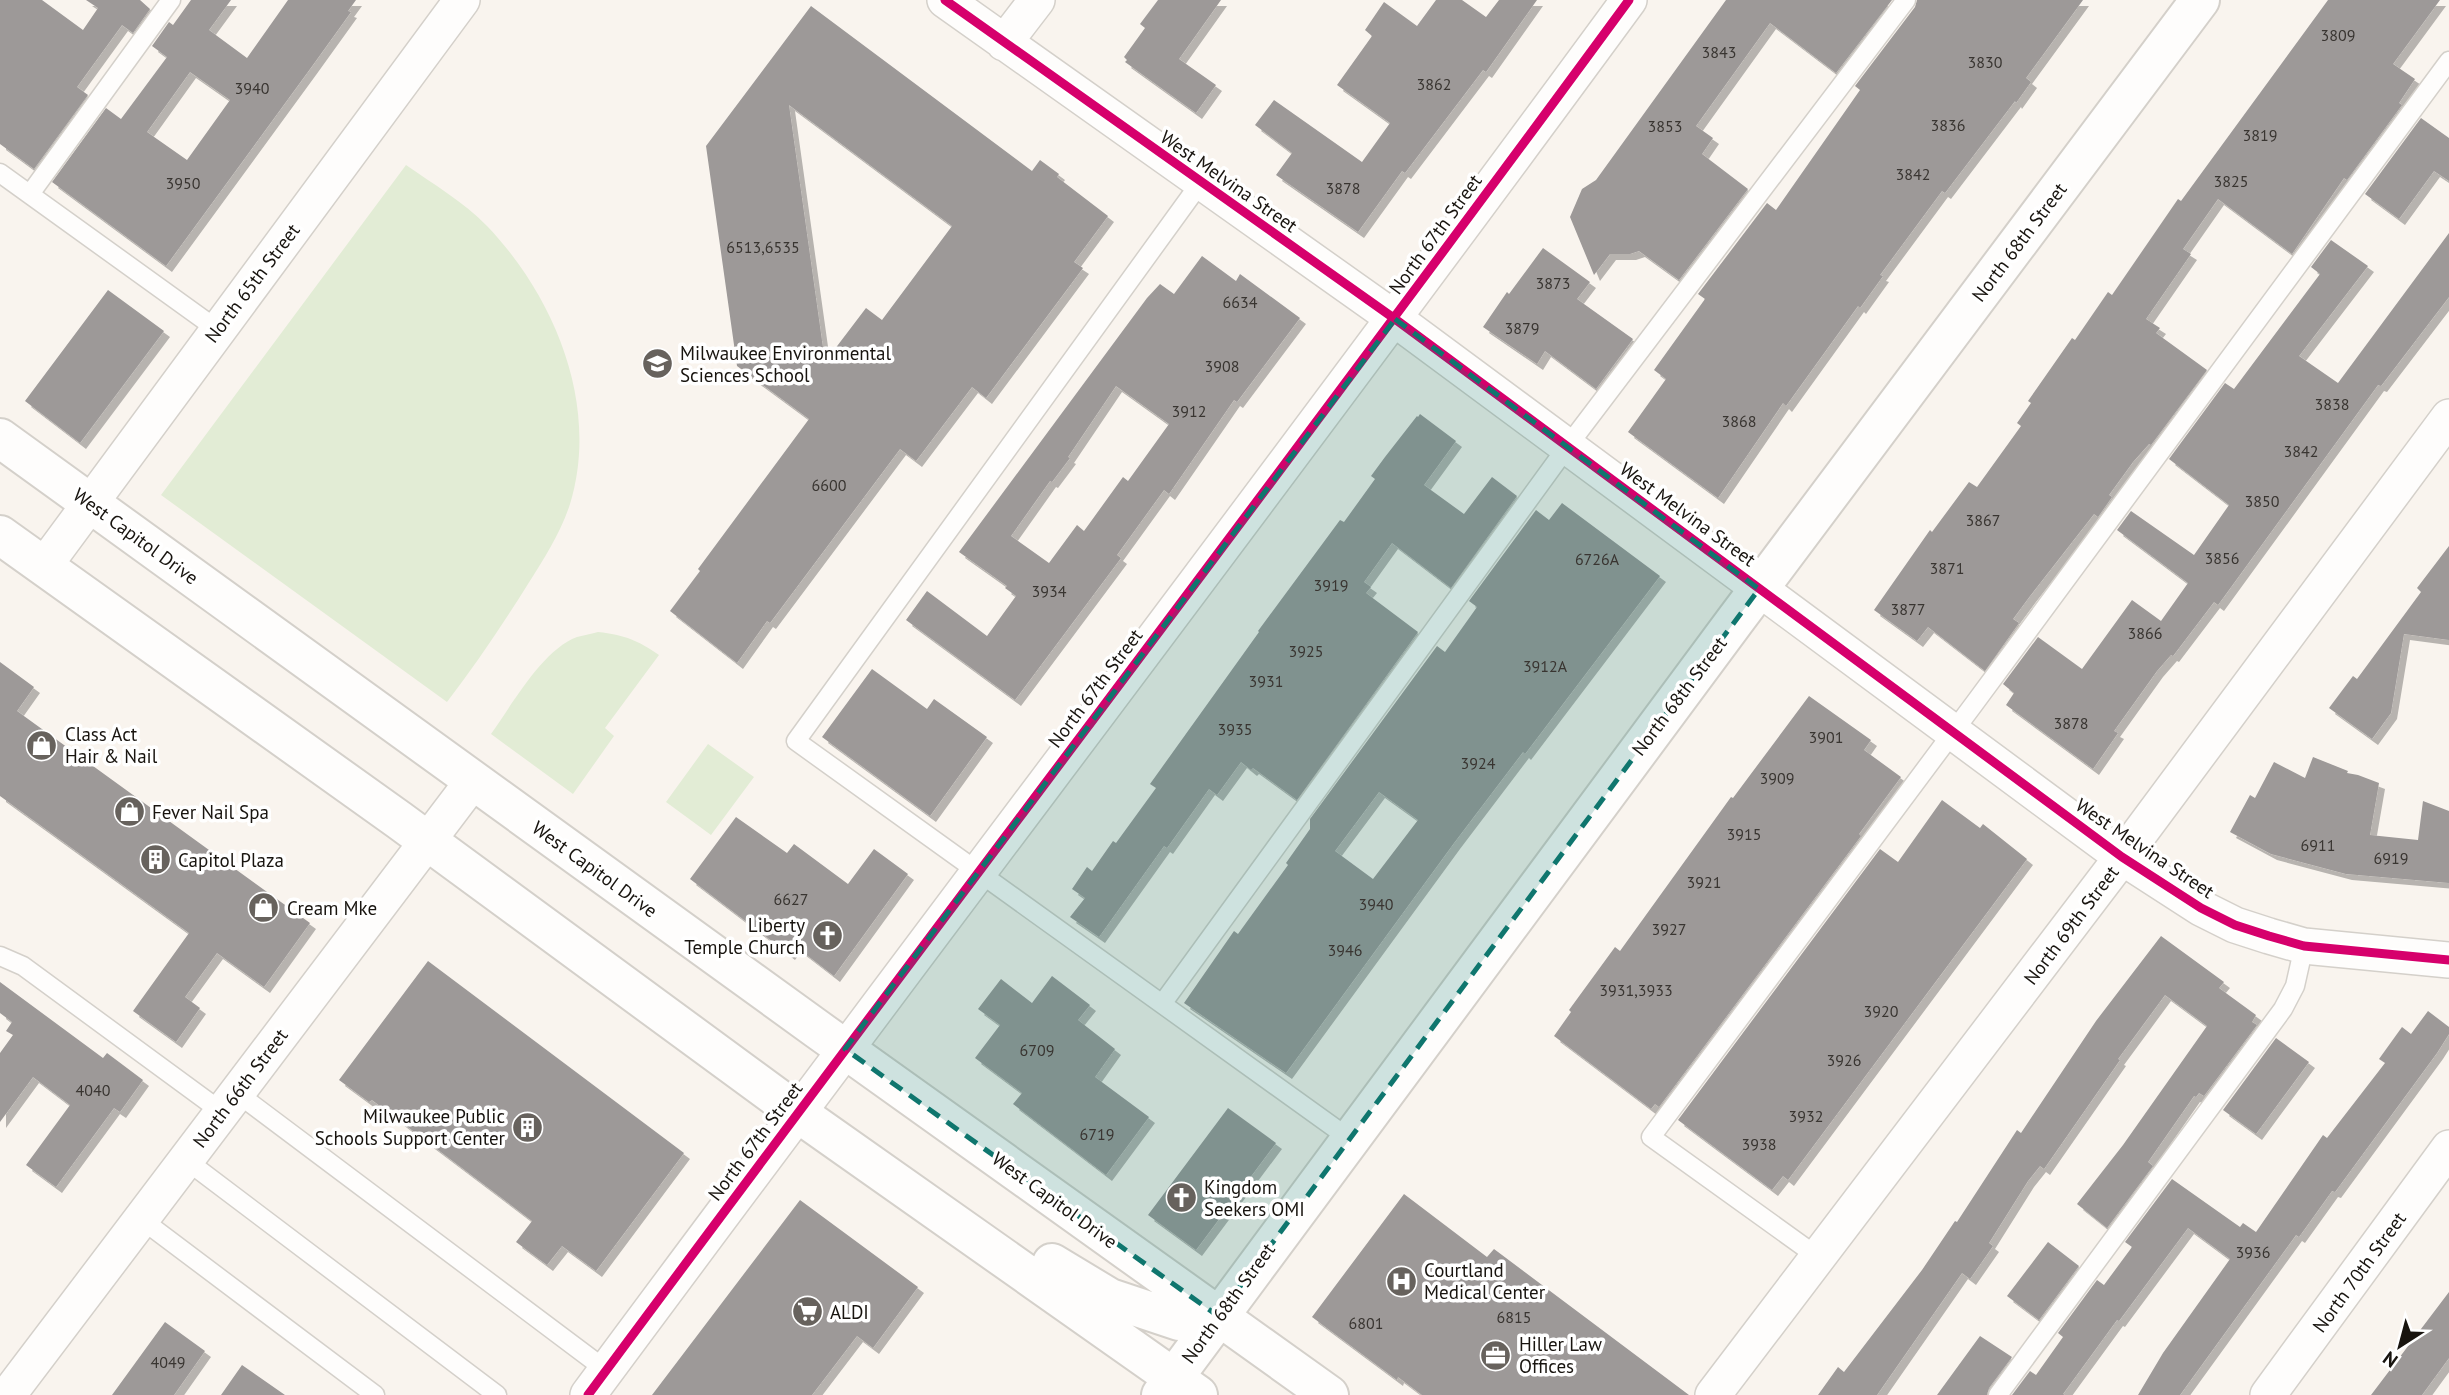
<svg xmlns="http://www.w3.org/2000/svg" width="2449" height="1395" viewBox="0 0 2449 1395" font-family="'PT Sans',sans-serif">
<style>
.green{fill:#e2ecd5}
.building{fill:#9d9998;fill-rule:evenodd;filter:url(#shadow)}
.lines{fill:none;stroke-linecap:round;stroke-linejoin:round}
.service-casing{stroke:#d4d0ca;stroke-width:21}
.minor-casing{stroke:#d4d0ca;stroke-width:38}
.tertiary-casing{stroke:#d4d0ca;stroke-width:42}
.primary-casing{stroke:#d4d0ca;stroke-width:42}
.service{stroke:#fefdfc;stroke-width:18}
.minor{stroke:#fefdfc;stroke-width:35}
.tertiary{stroke:#fefdfc;stroke-width:38}
.primary{stroke:#fefdfc;stroke-width:38}
.cycleway-casing{stroke:#fff;stroke-width:13}
.cycleway{stroke:#d6006c;stroke-width:9}
.marked{fill:#0f766e;fill-opacity:0.2;stroke:#0f766e;stroke-width:5;stroke-dasharray:14 9;stroke-linejoin:round}
.labels{text-anchor:middle;stroke-width:7;stroke-linejoin:round;paint-order:stroke}
.number-label{font-size:16px;fill:#393531}
.street-label{font-size:19px;fill:#18140f;stroke:#fff}
.poi-label{font-size:19px;fill:#18140f;stroke:#fff;text-anchor:start}
</style>
<defs>
<filter id="shadow"><feDropShadow dx="6" dy="6" stdDeviation="0" flood-color="#0004"/></filter>
</defs>
<rect width="100%" height="100%" fill="#f9f4ee"/>
<path class="green" d="M 406,165 C 433,184 464,202 487,226 C 555,297 600,406 570,504 C 561,532 544,559 528,584 C 503,624 476,664 447,702 L 161,495 Z
M 598,632 C 625,635 637,640 659,655 L 605,728 L 614,736 L 573,794 L 491,734 C 512,705 542,650 577,637 C 584,635 592,634 598,632 Z
M 708,744 L 754,777 L 711,835 L 666,802 Z"/>
<path class="building" d="M 0,0 L 42,0 L 83,30 L 98,8 L 86,0 L 140,0 L 150,9 L 133,33 L 122,25 L 77,87 L 88,95 L 34,169 L 0,144 Z
M 191,0 L 231,0 L 209,30 L 247,58 L 288,0 L 356,0 L 348,11 L 351,12 L 310,69 L 166,266 L 52,182 L 106,108 L 121,119 L 167,57 L 152,46 L 169,22 L 173,25 ZM 190,72 L 230,100 L 187,160 L 147,132 Z
M 1158,0 L 1221,0 L 1179,59 L 1216,85 L 1196,113 L 1125,62 L 1127,60 L 1124,57 L 1145,28 L 1140,24 Z
M 1436,0 L 1462,0 L 1486,17 L 1499,0 L 1537,0 L 1486,72 L 1483,70 L 1405,173 L 1402,171 L 1358,232 L 1276,175 L 1292,153 L 1255,125 L 1274,100 L 1362,162 L 1390,123 L 1337,85 L 1372,36 L 1365,30 L 1384,2 L 1417,26 Z
M 1726,0 L 1892,0 L 1836,73 L 1770,23 L 1696,126 L 1713,138 L 1702,154 L 1748,189 L 1679,280 L 1639,251 L 1630,254 L 1610,254 L 1594,275 L 1570,217 L 1582,189 L 1596,180 Z
M 1917,0 L 2083,0 L 2026,78 L 2031,82 L 2016,103 L 2015,101 L 1945,193 L 1942,191 L 1880,275 L 1883,276 L 1860,308 L 1858,306 L 1786,406 L 1783,403 L 1718,498 L 1628,432 L 1666,379 L 1654,370 L 1705,299 L 1698,294 L 1767,203 L 1776,210 L 1860,90 L 1855,86 L 1915,7 Z
M 2328,0 L 2440,0 L 2393,64 L 2415,79 L 2399,103 L 2402,105 L 2347,180 L 2344,178 L 2292,254 L 2218,199 L 2183,249 L 2191,254 L 2146,319 L 2160,328 L 2156,333 L 2207,370 L 2151,445 L 2149,444 L 2133,462 L 2109,495 L 2112,497 L 2098,517 L 2094,514 L 2030,596 L 2013,619 L 2019,623 L 1985,671 L 1928,627 L 1917,641 L 1874,610 L 1930,530 L 1932,532 L 1969,482 L 1977,487 L 2021,426 L 2017,423 L 2031,403 L 2028,401 L 2072,338 L 2075,340 L 2108,292 L 2112,295 L 2178,199 L 2181,201 Z
M 811,6 L 1032,171 L 1040,160 L 1059,174 L 1057,177 L 1108,216 L 1074,262 L 1083,268 L 986,398 L 972,387 L 916,461 L 900,449 L 770,623 L 767,621 L 737,663 L 670,611 L 700,571 L 698,569 L 809,419 L 737,366 L 706,146 ZM 789,105 L 952,226 L 882,320 L 866,308 L 825,362 Z
M 2421,118 L 2449,138 L 2449,181 L 2434,171 L 2399,219 L 2365,194 Z
M 2449,233 L 2449,297 L 2381,386 L 2378,385 L 2218,605 L 2214,602 L 2173,656 L 2171,655 L 2157,671 L 2114,731 L 2118,733 L 2093,769 L 2006,705 L 2014,693 L 2003,684 L 2038,637 L 2082,669 L 2132,600 L 2161,621 L 2188,583 L 2117,530 L 2131,511 L 2194,555 L 2229,505 L 2169,459 L 2225,383 L 2234,389 L 2320,274 L 2311,267 L 2331,240 L 2368,266 L 2299,356 L 2338,383 Z
M 1543,248 L 1590,282 L 1577,299 L 1633,339 L 1596,389 L 1545,351 L 1537,364 L 1483,327 L 1507,292 L 1509,294 Z
M 1202,256 L 1236,281 L 1240,274 L 1300,318 L 1237,402 L 1234,400 L 1169,494 L 1164,490 L 1117,555 L 1121,558 L 1015,700 L 906,620 L 927,591 L 987,636 L 1016,596 L 1005,588 L 1007,586 L 959,552 L 1147,298 L 1160,284 L 1174,294 ZM 1116,386 L 1169,424 L 1128,481 L 1123,477 L 1084,531 L 1077,525 L 1049,563 L 1011,536 L 1050,481 L 1052,482 L 1070,458 L 1068,457 Z
M 108,290 L 164,331 L 80,443 L 25,401 Z
M 1420,414 L 1456,441 L 1424,485 L 1464,514 L 1492,477 L 1517,496 L 1451,588 L 1392,543 L 1364,582 L 1371,587 L 1366,593 L 1418,632 L 1297,800 L 1253,768 L 1251,770 L 1241,762 L 1217,795 L 1209,789 L 1167,848 L 1164,846 L 1099,937 L 1070,917 L 1085,898 L 1072,889 L 1087,867 L 1092,871 L 1113,841 L 1116,843 L 1156,788 L 1150,784 L 1259,632 L 1258,631 L 1340,520 L 1344,522 L 1375,479 L 1371,476 L 1385,457 L 1417,416 L 1418,417 Z
M 1562,503 L 1660,576 L 1525,754 L 1523,752 L 1454,843 L 1286,1073 L 1184,1003 L 1234,931 L 1238,934 L 1288,865 L 1286,863 L 1310,829 L 1310,819 L 1437,646 L 1445,652 L 1477,607 L 1469,601 L 1536,510 L 1549,520 ZM 1379,792 L 1418,820 L 1373,879 L 1335,851 Z
M 2449,546 L 2449,640 L 2404,634 L 2391,713 L 2372,739 L 2329,708 L 2353,676 L 2357,679 L 2421,592 L 2417,588 Z
M 0,662 L 34,687 L 17,711 L 310,923 L 264,987 L 217,953 L 185,997 L 200,1008 L 176,1042 L 133,1011 L 189,933 L 0,796 Z
M 872,669 L 927,709 L 934,699 L 987,737 L 930,816 L 822,737 Z
M 1809,696 L 1871,740 L 1864,750 L 1901,777 L 1859,834 L 1861,836 L 1659,1107 L 1655,1104 L 1651,1109 L 1554,1036 L 1571,1012 L 1569,1010 L 1615,947 L 1620,951 L 1731,797 L 1733,798 Z
M 2313,757 L 2348,771 L 2347,773 L 2358,775 L 2379,783 L 2370,835 L 2418,840 L 2423,801 L 2449,811 L 2449,883 L 2346,874 L 2271,854 L 2230,832 L 2250,795 L 2255,798 L 2274,762 L 2305,778 Z
M 1942,800 L 1980,828 L 1983,824 L 2027,859 L 1788,1180 L 1783,1176 L 1772,1190 L 1678,1120 L 1880,849 L 1898,862 Z
M 736,817 L 787,853 L 794,844 L 848,884 L 874,849 L 908,874 L 834,976 L 795,946 L 789,954 L 690,879 Z
M 2161,936 L 2224,982 L 2219,988 L 2256,1015 L 2252,1022 L 2257,1025 L 2204,1096 L 2199,1093 L 2196,1097 L 2194,1096 L 2148,1162 L 2153,1166 L 2107,1228 L 2077,1204 L 2123,1145 L 2207,1026 L 2165,995 L 2118,1059 L 2120,1060 L 2044,1169 L 2040,1166 L 2028,1181 L 1989,1243 L 1993,1246 L 1970,1279 L 1962,1273 L 1877,1395 L 1818,1395 L 1838,1367 L 1844,1372 L 1922,1270 L 1955,1221 L 1957,1222 L 2017,1130 L 2021,1133 L 2096,1021 Z
M 428,961 L 684,1153 L 596,1271 L 562,1246 L 547,1265 L 516,1242 L 532,1221 L 372,1100 L 369,1102 L 339,1080 Z
M 1052,976 L 1090,1005 L 1078,1020 L 1115,1049 L 1095,1077 L 1149,1117 L 1106,1175 L 1013,1104 L 1022,1093 L 975,1058 L 1000,1025 L 978,1009 L 1001,979 L 1032,1003 Z
M 0,982 L 103,1058 L 107,1053 L 143,1080 L 120,1112 L 114,1108 L 56,1187 L 26,1165 L 70,1105 L 33,1077 L 0,1122 L 0,1053 L 13,1035 L 6,1031 L 12,1022 L 0,1013 Z
M 2428,1011 L 2449,1027 L 2449,1034 L 2437,1053 L 2335,1192 L 2332,1191 L 2299,1237 L 2296,1235 L 2180,1395 L 2138,1395 L 2163,1353 L 2230,1259 L 2188,1228 L 2119,1321 L 2117,1320 L 2063,1394 L 2065,1395 L 2012,1395 L 2030,1371 L 2036,1375 L 2063,1337 L 2058,1333 L 2097,1280 L 2104,1285 L 2132,1247 L 2125,1242 L 2172,1179 L 2240,1227 L 2243,1223 L 2256,1232 L 2323,1135 L 2327,1138 L 2385,1063 L 2379,1059 L 2402,1027 L 2411,1034 Z
M 2276,1038 L 2309,1062 L 2256,1134 L 2223,1110 Z
M 1228,1108 L 1276,1143 L 1196,1250 L 1148,1215 Z
M 1404,1194 L 1487,1257 L 1494,1249 L 1689,1395 L 1422,1395 L 1398,1377 L 1397,1380 L 1312,1317 Z
M 800,1200 L 918,1287 L 873,1348 L 857,1336 L 812,1395 L 652,1395 Z
M 2048,1242 L 2079,1266 L 2039,1320 L 2007,1296 Z
M 2449,1292 L 2449,1358 L 2422,1395 L 2371,1395 Z
M 165,1322 L 205,1351 L 174,1395 L 112,1395 Z
M 1980,1336 L 2012,1357 L 1989,1388 L 1987,1395 L 1937,1395 Z
M 242,1365 L 285,1395 L 221,1395 Z"/>
<g class="lines">
<defs>
<path id="service" d="M 0,173 L 218,330
M 1201,182 L 796,741 L 1350,1139
M 30,194 L 171,0
M 0,956 L 23,966 L 222,1112
M 1162,1004 L 1567,447 L 1906,0
M 237,1093 L 606,1370
M 186,1160 L 497,1395
M 141,1219 L 375,1395
M 1818,1257 L 1651,1137 L 1974,704 L 2449,61
M 1998,1395 L 2283,1009 L 2295,986 L 2304,946"/>
<path id="minor" d="M 945,0 L 1395,319 L 2122,857 L 2201,908 L 2235,925 L 2269,936 L 2304,946 L 2449,960
M 1004,43 L 1037,0
M 44,566 L 462,0
M 8,1395 L 473,781
M 588,1395 C 933,929 1286,468 1629,0
M 1713,1395 L 2122,857 L 2449,417
M 2268,1395 L 2449,1148"/>
<path id="tertiary" d="M 1161,1395 L 1734,622 L 2200,0"/>
<path id="primary" d="M 0,438 L 817,1029 L 1329,1395
M 0,535 L 399,820 L 798,1113 L 1198,1395
M 1052,1263 L 1110,1298 L 1179,1321 L 1218,1316"/>
</defs>
<use href="#service" class="service-casing"/>
<use href="#minor" class="minor-casing"/>
<use href="#tertiary" class="tertiary-casing"/>
<use href="#primary" class="primary-casing"/>
<use href="#service" class="service"/>
<use href="#minor" class="minor"/>
<use href="#tertiary" class="tertiary"/>
<use href="#primary" class="primary"/>
<defs>
<path id="cycleway" d="M 945,0 L 1395,319 L 2122,857 L 2201,908 L 2235,925 L 2269,936 L 2304,946 L 2449,960
M 588,1395 C 933,929 1286,468 1629,0"/>
</defs>
<use href="#cycleway" class="cycleway-casing"/>
<use href="#cycleway" class="cycleway"/>
</g>
<path class="marked" d="M 1395,319 L 1759,589 L 1218,1316 L 845,1049 Z"/>
<defs>
<symbol id="school-disc" viewBox="-11 -11 22 22"><circle r="9.5" fill="#67625d" stroke="#fff"/><path d="M0-5L7-2L0 1L-7-2ZM-4 1L0 2.5L4 1V4Q0 6-4 4Z" fill="#fff"/></symbol>
<symbol id="shop-disc" viewBox="-11 -11 22 22"><circle r="9.5" fill="#67625d" stroke="#fff"/><path d="M-5-2.5h2.3a2.7 3.5 0 0 1 5.4 0H5L5.5 6h-11ZM-1.5-2.5h3a1.5 2.3 0 0 0-3 0Z" fill="#fff"/></symbol>
<symbol id="building-disc" viewBox="-11 -11 22 22"><circle r="9.5" fill="#67625d" stroke="#fff"/><path d="M-4-6H4V6H1V3H-1V6H-4ZM-2.5-4.3h1.7v1.8h-1.7ZM.8-4.3h1.7v1.8H.8ZM-2.5-1h1.7V.8h-1.7ZM.8-1h1.7V.8H.8Z" fill="#fff"/></symbol>
<symbol id="church-disc" viewBox="-11 -11 22 22"><circle r="9.5" fill="#67625d" stroke="#fff"/><path d="M-1.2-6h2.4v3.5h3.3v2.4h-3.3V6h-2.4V-.1h-3.3v-2.4h3.3Z" fill="#fff"/></symbol>
<symbol id="hospital-disc" viewBox="-11 -11 22 22"><circle r="9.5" fill="#67625d" stroke="#fff"/><path d="M-5-5h3v3.5h4V-5h3V5h-3V1.5h-4V5h-3Z" fill="#fff"/></symbol>
<symbol id="supermarket-disc" viewBox="-11 -11 22 22"><circle r="9.5" fill="#67625d" stroke="#fff"/><path d="M-6-5.5h2.5l.6 2H6L4.5 2H-2.5L-4.4-4H-6ZM-1.5 3.2a1.3 1.3 0 1 0 .1 0ZM3 3.2a1.3 1.3 0 1 0 .1 0Z" fill="#fff"/></symbol>
<symbol id="office-disc" viewBox="-11 -11 22 22"><circle r="9.5" fill="#67625d" stroke="#fff"/><path d="M-6-3h4V-5.5h4V-3h4V5H-6ZM-1-4.5V-3h2v-1.5ZM-6 0V1H6V0Z" fill="#fff"/></symbol>
</defs>
<g fill-rule="evenodd">
<use href="#school-disc" x="640" y="346" width="35" height="35"/>
<use href="#shop-disc" x="24" y="728" width="35" height="35"/>
<use href="#shop-disc" x="112" y="794" width="35" height="35"/>
<use href="#building-disc" x="138" y="842" width="35" height="35"/>
<use href="#shop-disc" x="246" y="890" width="35" height="35"/>
<use href="#church-disc" x="810" y="918" width="35" height="35"/>
<use href="#building-disc" x="510" y="1110" width="35" height="35"/>
<use href="#church-disc" x="1164" y="1180" width="35" height="35"/>
<use href="#hospital-disc" x="1384" y="1264" width="35" height="35"/>
<use href="#supermarket-disc" x="790" y="1294" width="35" height="35"/>
<use href="#office-disc" x="1478" y="1338" width="35" height="35"/>
</g>
<g class="labels">
<g class="number-label">
<text x="2338" y="41">3809</text>
<text x="1719" y="58">3843</text>
<text x="1985" y="68">3830</text>
<text x="1434" y="90">3862</text>
<text x="252" y="94">3940</text>
<text x="1948" y="131">3836</text>
<text x="1665" y="132">3853</text>
<text x="2260" y="141">3819</text>
<text x="1913" y="180">3842</text>
<text x="2231" y="187">3825</text>
<text x="183" y="189">3950</text>
<text x="1343" y="194">3878</text>
<text x="763" y="253">6513,6535</text>
<text x="1553" y="289">3873</text>
<text x="1240" y="308">6634</text>
<text x="1522" y="334">3879</text>
<text x="1222" y="372">3908</text>
<text x="2332" y="410">3838</text>
<text x="1189" y="417">3912</text>
<text x="1739" y="427">3868</text>
<text x="2301" y="457">3842</text>
<text x="829" y="491">6600</text>
<text x="2262" y="507">3850</text>
<text x="1983" y="526">3867</text>
<text x="2222" y="564">3856</text>
<text x="1597" y="565">6726A</text>
<text x="1947" y="574">3871</text>
<text x="1331" y="591">3919</text>
<text x="1049" y="597">3934</text>
<text x="1908" y="615">3877</text>
<text x="2145" y="639">3866</text>
<text x="1306" y="657">3925</text>
<text x="1545" y="672">3912A</text>
<text x="1266" y="687">3931</text>
<text x="2071" y="729">3878</text>
<text x="1235" y="735">3935</text>
<text x="1826" y="743">3901</text>
<text x="1478" y="769">3924</text>
<text x="1777" y="784">3909</text>
<text x="1744" y="840">3915</text>
<text x="2318" y="851">6911</text>
<text x="2391" y="864">6919</text>
<text x="1704" y="888">3921</text>
<text x="791" y="905">6627</text>
<text x="1376" y="910">3940</text>
<text x="1669" y="935">3927</text>
<text x="1345" y="956">3946</text>
<text x="1636" y="996">3931,3933</text>
<text x="1881" y="1017">3920</text>
<text x="1037" y="1056">6709</text>
<text x="1844" y="1066">3926</text>
<text x="93" y="1096">4040</text>
<text x="1806" y="1122">3932</text>
<text x="1097" y="1140">6719</text>
<text x="1759" y="1150">3938</text>
<text x="2253" y="1258">3936</text>
<text x="1514" y="1323">6815</text>
<text x="1366" y="1329">6801</text>
<text x="168" y="1368">4049</text>
</g>
<g class="street-label">
<text transform="translate(1229 181) rotate(35)" y="7">West Melvina Street</text>
<text transform="translate(1435 234) rotate(-54)" y="7">North 67th Street</text>
<text transform="translate(2019 242) rotate(-53)" y="7">North 68th Street</text>
<text transform="translate(252 283) rotate(-53)" y="7">North 65th Street</text>
<text transform="translate(1688 514) rotate(36)" y="7">West Melvina Street</text>
<text transform="translate(136 536) rotate(36)" y="7">West Capitol Drive</text>
<text transform="translate(1095 688) rotate(-53)" y="7">North 67th Street</text>
<text transform="translate(1679 696) rotate(-53)" y="7">North 68th Street</text>
<text transform="translate(2145 848) rotate(34)" y="7">West Melvina Street</text>
<text transform="translate(595 869) rotate(36)" y="7">West Capitol Drive</text>
<text transform="translate(2071 925) rotate(-53)" y="7">North 69th Street</text>
<text transform="translate(240 1088) rotate(-53)" y="7">North 66th Street</text>
<text transform="translate(755 1141) rotate(-53)" y="7">North 67th Street</text>
<text transform="translate(1055 1200) rotate(36)" y="7">West Capitol Drive</text>
<text transform="translate(2359 1272) rotate(-54)" y="7">North 70th Street</text>
<text transform="translate(1228 1303) rotate(-54)" y="7">North 68th Street</text>
</g>
<g class="poi-label">
<text x="680" y="360">Milwaukee Environmental<tspan x="680" dy="22">Sciences School</tspan></text>
<text x="65" y="741">Class Act<tspan x="65" dy="22">Hair &amp; Nail</tspan></text>
<text x="152" y="819">Fever Nail Spa</text>
<text x="178" y="867">Capitol Plaza</text>
<text x="287" y="915">Cream Mke</text>
<text x="805" y="932" text-anchor="end">Liberty<tspan x="805" dy="22">Temple Church</tspan></text>
<text x="505" y="1123" text-anchor="end">Milwaukee Public<tspan x="505" dy="22">Schools Support Center</tspan></text>
<text x="1204" y="1194">Kingdom<tspan x="1204" dy="22">Seekers OMI</tspan></text>
<text x="1424" y="1277">Courtland<tspan x="1424" dy="22">Medical Center</tspan></text>
<text x="830" y="1319">ALDI</text>
<text x="1519" y="1351">Hiller Law<tspan x="1519" dy="22">Offices</tspan></text>
</g>
</g>
<g transform="translate(2400 1346) rotate(216)" stroke="#ffffff" stroke-width="5" paint-order="stroke">
<path d="M0-5L12 26L0 18L-12 26Z" fill="#18140f"/>
<text y="-10" font-size="19" font-weight="bold" text-anchor="middle" fill="#18140f">N</text>
</g>
</svg>
